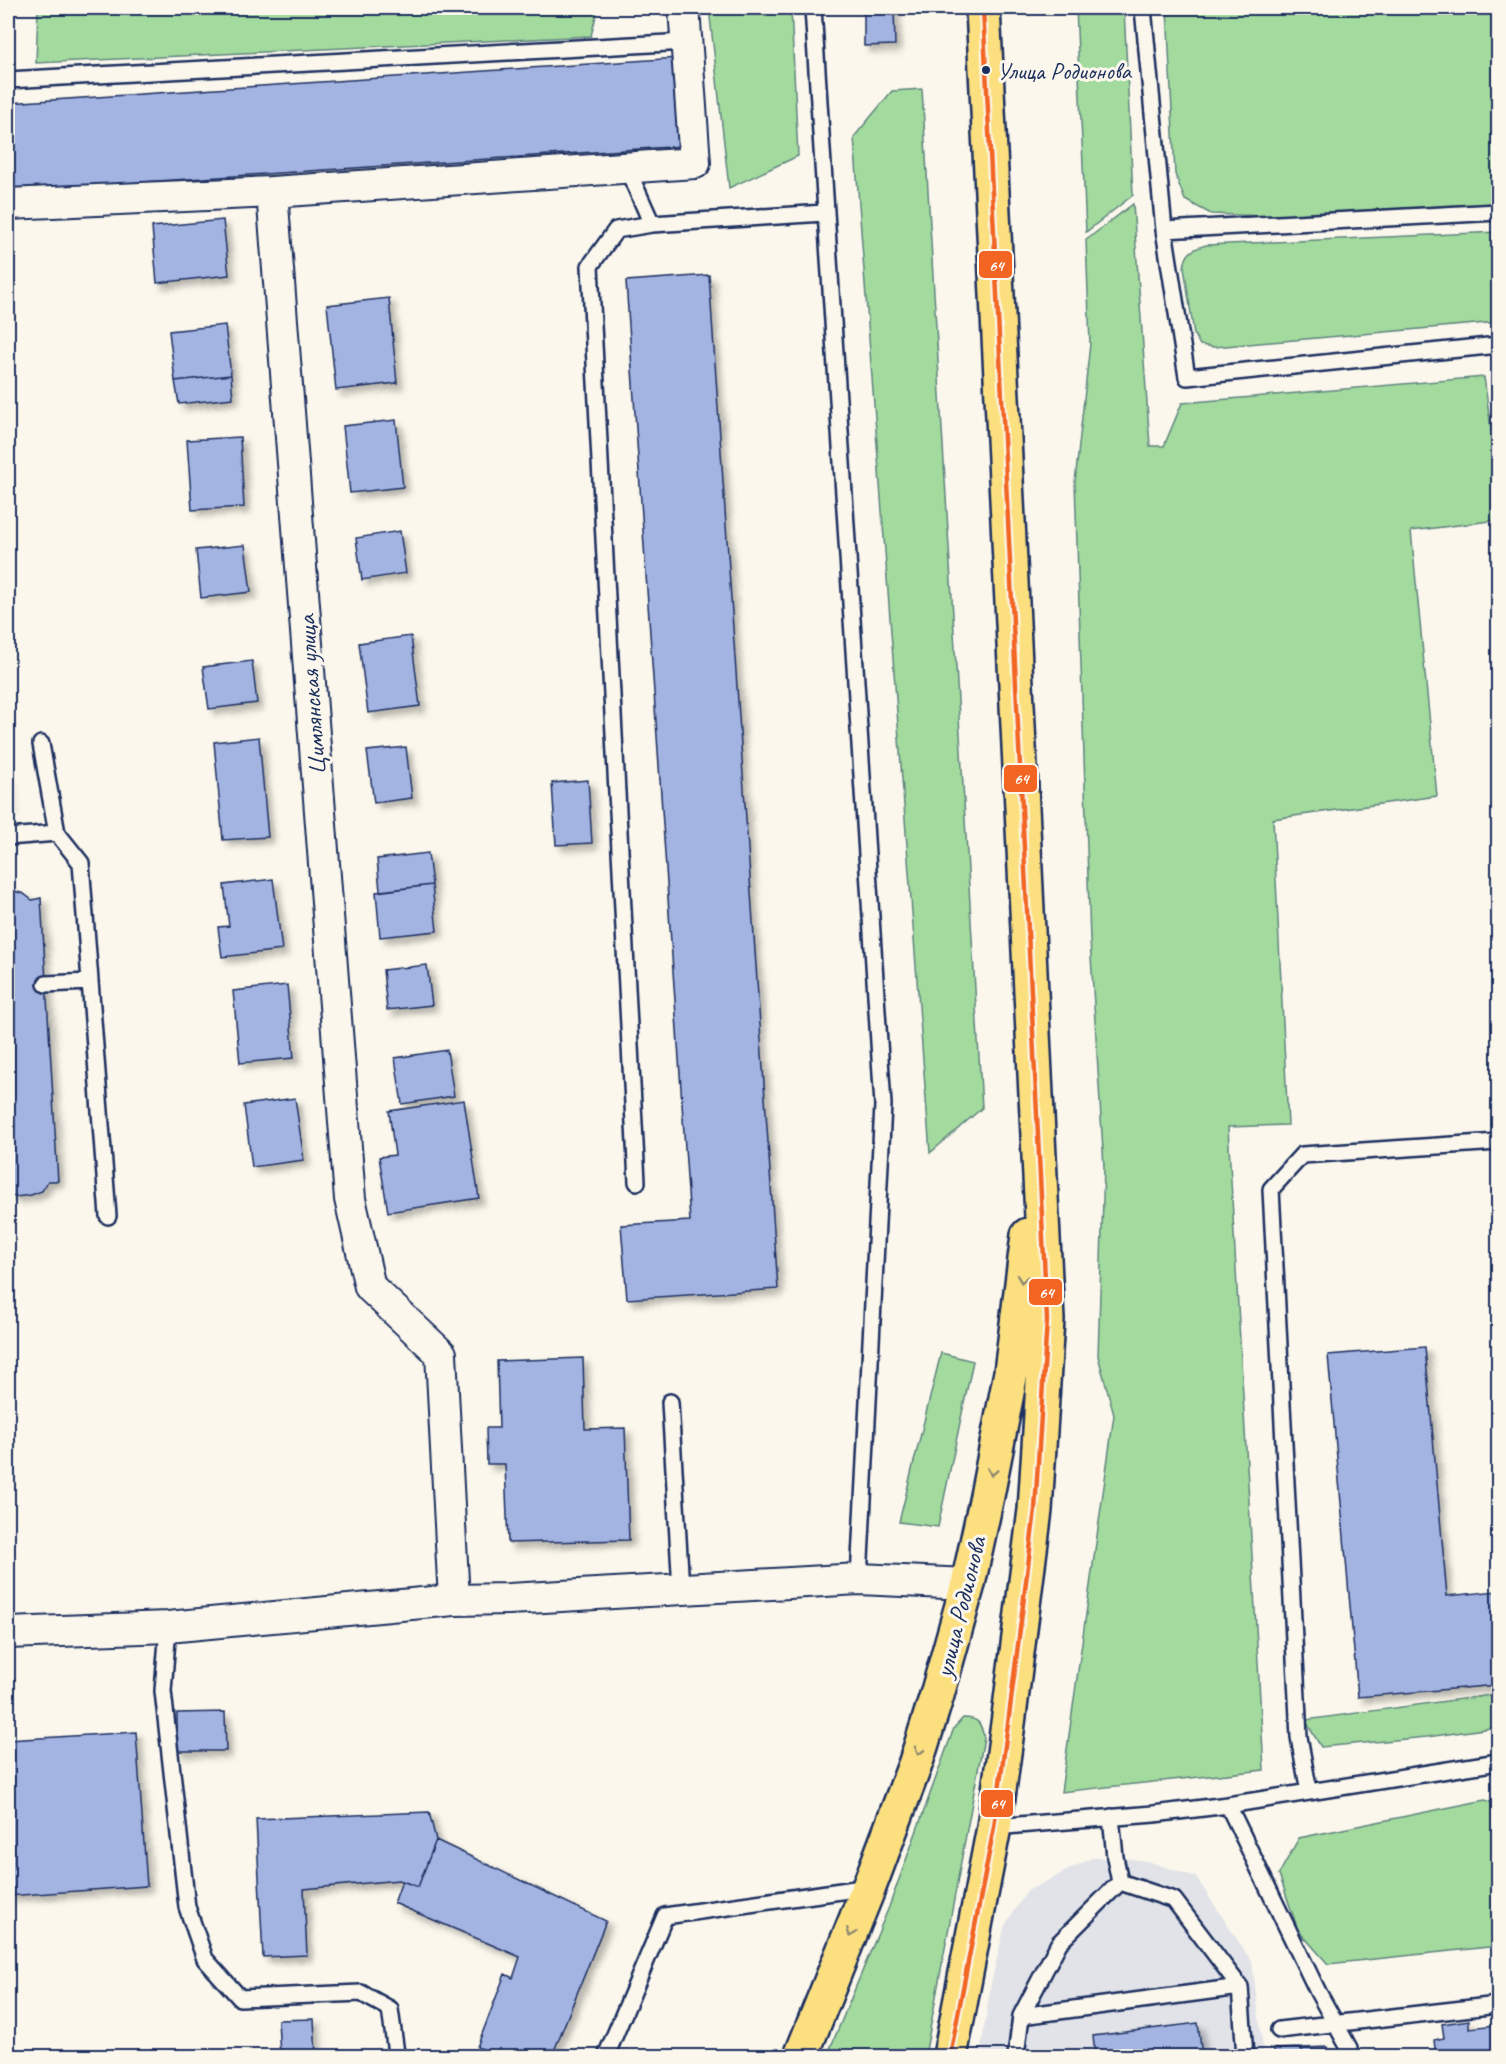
<svg xmlns="http://www.w3.org/2000/svg" width="1506" height="2064" viewBox="0 0 1506 2064" font-family="Caveat,sans-serif">
<style>
.built{fill:#e1e3e9}
.green{fill:#a3da9e;stroke:#5f847e;stroke-width:1.5}
.building{fill:#a3b3e2;stroke:#1b2f5e;stroke-width:1.5;filter:url(#shadow)}
.lines{fill:none;stroke-linecap:round;stroke-linejoin:round}
.lane-casing{stroke:#1b2f5e;stroke-width:20}
.street-casing{stroke:#1b2f5e;stroke-width:34}
.primary-casing{stroke:#1b2f5e;stroke-width:38}
.lane{stroke:#fbf7ec;stroke-width:15}
.street{stroke:#fbf7ec;stroke-width:30}
.primary{stroke:#fce080;stroke-width:33}
.bus-1-casing{stroke:#fbf7ec;stroke-width:9}
.bus-1{stroke:#f26522;stroke-width:4.5}
.oneway{stroke:#8c886f}
.bus-dot{fill:#1b2f5e;stroke:#fbf7ec;stroke-width:2}
.labels{text-anchor:middle;stroke-width:6;stroke-linejoin:round;paint-order:stroke}
.bus-label{font-size:24px;fill:#1b2f5e;stroke:#fbf7ec;text-anchor:start}
.street-label{font-size:26px;fill:#1b2f5e;stroke:#fbf7ec}
.line-badge{stroke:#fbf7ec;stroke-width:2}
.badge-label{font-size:16px;text-anchor:middle;font-weight:bold;fill:#fff}
</style>
<defs>
<filter id="shadow"><feDropShadow dx="5.5" dy="5.5" stdDeviation="3" flood-color="#0004"/></filter>
</defs>
<rect width="100%" height="100%" fill="#fbf7ec"/>
<filter id="ink" filterUnits="userSpaceOnUse"><feTurbulence type="fractalNoise" baseFrequency=".0167" numOctaves="2"/><feDisplacementMap in="SourceGraphic" scale="12" xChannelSelector="R" yChannelSelector="G"/><feConvolveMatrix kernelMatrix="1 2 1 2 8 2 1 2 1" color-interpolation-filters="sRGB"/></filter>
<g filter="url(#ink)">
<path class="built" d="M 1115,1857 L 1147,1861 L 1196,1877 L 1252,1962 L 1264,2056 L 980,2056 L 991,1983 L 1005,1925 L 1027,1891 L 1092,1858 Z"/>
<path class="green" d="M 38,8 L 598,8 L 591,36 L 36,63 Z
M 709,8 L 791,8 L 798,156 L 729,188 Z
M 1076,8 L 1124,8 L 1133,195 L 1086,232 Z
M 1167,8 L 1498,8 L 1498,203 L 1266,216 L 1211,214 L 1185,200 L 1175,174 Z
M 922,89 L 982,1108 L 930,1153 L 854,137 L 892,91 Z
M 1133,204 L 1150,446 L 1164,446 L 1182,403 L 1484,377 L 1498,480 L 1498,520 L 1411,531 L 1437,796 L 1273,819 L 1288,1125 L 1228,1127 L 1264,1770 L 1061,1792 L 1114,1415 L 1098,1356 L 1104,1167 L 1090,940 L 1075,482 L 1090,344 L 1086,240 Z
M 1498,232 L 1498,322 L 1214,347 L 1200,345 L 1194,334 L 1184,267 C 1186,253 1192,249 1206,245 Z
M 941,1353 L 973,1361 L 938,1527 L 899,1522 Z
M 1498,1694 L 1498,1727 L 1427,1737 L 1321,1747 L 1305,1720 Z
M 963,1718 C 979,1718 981,1723 984,1738 L 925,2056 L 827,2056 L 889,1907 L 954,1728 Z
M 1485,1800 L 1498,1805 L 1498,1946 L 1328,1964 L 1298,1930 L 1279,1874 L 1299,1838 Z"/>
<path class="building" d="M 864,8 L 894,8 L 895,45 L 864,46 Z
M 678,58 L 684,146 L 8,191 L 8,103 Z
M 223,220 L 229,275 L 157,283 L 152,227 Z
M 709,275 L 778,1289 L 627,1299 L 621,1225 L 690,1221 L 626,281 Z
M 389,298 L 397,383 L 336,390 L 327,305 Z
M 225,325 L 231,375 L 175,381 L 169,331 Z
M 231,375 L 233,398 L 179,404 L 175,381 Z
M 396,420 L 403,487 L 350,493 L 343,426 Z
M 240,437 L 244,507 L 192,510 L 187,440 Z
M 400,531 L 406,573 L 362,580 L 356,538 Z
M 245,545 L 251,592 L 201,598 L 196,550 Z
M 411,636 L 420,706 L 368,713 L 359,643 Z
M 252,661 L 257,703 L 209,709 L 203,667 Z
M 259,737 L 268,837 L 223,840 L 214,742 Z
M 406,747 L 412,798 L 374,803 L 367,751 Z
M 8,777 L 10,809 L 8,809 Z
M 588,780 L 592,843 L 556,845 L 552,783 Z
M 428,853 L 432,885 L 380,891 L 377,859 Z
M 273,879 L 282,950 L 222,957 L 218,927 L 229,926 L 224,885 Z
M 432,885 L 437,931 L 380,937 L 376,892 Z
M 8,889 L 24,894 L 32,900 L 41,898 L 58,1181 L 48,1181 L 42,1191 L 31,1195 L 16,1197 L 8,1195 Z
M 427,965 L 432,1005 L 387,1010 L 383,970 Z
M 287,985 L 294,1058 L 240,1063 L 233,991 Z
M 447,1050 L 454,1096 L 402,1104 L 395,1058 Z
M 295,1098 L 304,1160 L 252,1167 L 244,1105 Z
M 464,1100 L 479,1198 L 388,1212 L 379,1157 L 395,1155 L 389,1111 Z
M 1425,1347 L 1447,1596 L 1498,1591 L 1498,1685 L 1358,1697 L 1328,1355 Z
M 583,1358 L 585,1429 L 625,1428 L 629,1540 L 508,1543 L 505,1464 L 487,1464 L 486,1428 L 499,1428 L 497,1361 Z
M 225,1712 L 226,1751 L 177,1751 L 177,1713 Z
M 136,1732 L 147,1886 L 8,1896 L 8,1740 Z
M 429,1812 L 436,1840 L 418,1887 L 399,1880 L 304,1889 L 307,1955 L 263,1957 L 256,1819 Z
M 436,1840 L 606,1921 L 552,2056 L 485,2056 L 488,2051 L 477,2047 L 505,1974 L 513,1978 L 520,1957 L 394,1903 L 402,1881 L 418,1887 Z
M 314,2019 L 316,2056 L 280,2056 L 278,2020 Z
M 1469,2020 L 1469,2028 L 1496,2025 L 1498,2056 L 1436,2056 L 1434,2040 L 1444,2038 L 1442,2024 Z
M 1198,2023 L 1202,2056 L 1095,2056 L 1093,2036 Z
M 1328,2047 L 1329,2056 L 1303,2056 L 1302,2048 Z
M 1302,2048 L 1303,2056 L 1275,2056 L 1274,2049 Z"/>
<g class="lines">
<defs>
<path id="lane" d="M 813,8 L 883,1105 L 859,1579
M 1143,8 L 1164,230 L 1498,212
M 8,80 L 686,42
M 627,168 L 652,224 L 824,213
M 1164,230 L 1187,377 L 1498,345
M 41,744 L 57,833
M 8,837 L 57,833 L 81,863 L 108,1216
M 46,984 L 90,982
M 637,1182 L 590,266 L 616,230 L 652,224
M 670,1402 L 681,1589
M 168,1627 L 163,1691 L 187,1907 L 205,1959 L 240,1998 L 361,1993 L 390,2009 L 396,2053 L 395,2056
M 1309,1792 L 1299,1737 L 1271,1189 L 1302,1155 L 1498,1142
M 1228,1805 L 1318,1992 L 1349,2048 L 1350,2056
M 994,1827 L 1154,1814 L 1228,1805 L 1498,1762
M 1120,1882 L 1174,1900 L 1240,1987 L 1245,2056
M 1021,2016 L 1240,1987
M 1279,2030 L 1498,2005
M 606,2056 L 665,1916 L 869,1887
M 1016,2056 L 1021,2016 L 1059,1943 L 1120,1882 L 1115,1857 L 1111,1817"/>
<path id="street" d="M 272,192 L 350,1199 L 370,1287 L 441,1354 L 454,1600
M 8,204 L 272,192 L 695,163 L 684,8
M 8,1633 L 168,1627 L 454,1600 L 509,1599 L 859,1579 L 968,1584"/>
<path id="primary" d="M 801,2056 L 869,1887 L 916,1762 L 937,1695 L 968,1584 L 987,1496 L 1011,1372 L 1028,1235
M 950,2056 L 994,1827 L 1009,1716 L 1035,1510 L 1047,1320 L 983,8"/>
</defs>
<use href="#lane" class="lane-casing"/>
<use href="#street" class="street-casing"/>
<use href="#primary" class="primary-casing"/>
<use href="#lane" class="lane"/>
<use href="#street" class="street"/>
<use href="#primary" class="primary"/>
<defs>
<path id="bus-1" d="M 950,2056 L 994,1827 L 1009,1716 L 1035,1510 L 1047,1320 L 983,8"/>
</defs>
<use href="#bus-1" class="bus-1-casing"/>
<use href="#bus-1" class="bus-1"/>
</g>
<defs><path id="oneway-chevron" d="M-2-3.5L2.5 0L-2 3.5" fill="none" stroke-width="1.6" stroke-linecap="round" stroke-linejoin="round" transform="scale(1.5)"/></defs>
<g class="oneway">
<use href="#oneway-chevron" transform="translate(1022 1279) rotate(97)"/>
<use href="#oneway-chevron" transform="translate(992 1472) rotate(101)"/>
<use href="#oneway-chevron" transform="translate(919 1751) rotate(108)"/>
<use href="#oneway-chevron" transform="translate(851 1933) rotate(112)"/>
</g>
</g>
<circle class="bus-dot" cx="986" cy="70" r="5"/>
<g class="labels">
<g class="bus-label">
<text x="997" y="79">Улица Родионова</text>
</g>
<g class="street-label">
<text transform="translate(311 695) rotate(-94)" y="9">Цимлянская улица</text>
<text transform="translate(960 1607) rotate(-76)" y="9">улица Родионова</text>
</g>
</g>
<g class="line-badge">
<rect x="978" y="250" width="35" height="29" rx="6" fill="#f26522"/>
<rect x="1003" y="764" width="35" height="29" rx="6" fill="#f26522"/>
<rect x="1028" y="1278" width="35" height="28" rx="6" fill="#f26522"/>
<rect x="980" y="1789" width="34" height="29" rx="6" fill="#f26522"/>
</g>
<g class="badge-label">
<text x="996" y="271">64</text>
<text x="1021" y="784">64</text>
<text x="1046" y="1298">64</text>
<text x="997" y="1809">64</text>
</g>
<rect width="1506" height="2064" fill="none" stroke="#fbf7ec" stroke-width="30"/>
<rect x="15" y="15" width="1476" height="2034" fill="none" stroke="#1b2f5e" stroke-width="2" filter="url(#ink)"/>
</svg>
